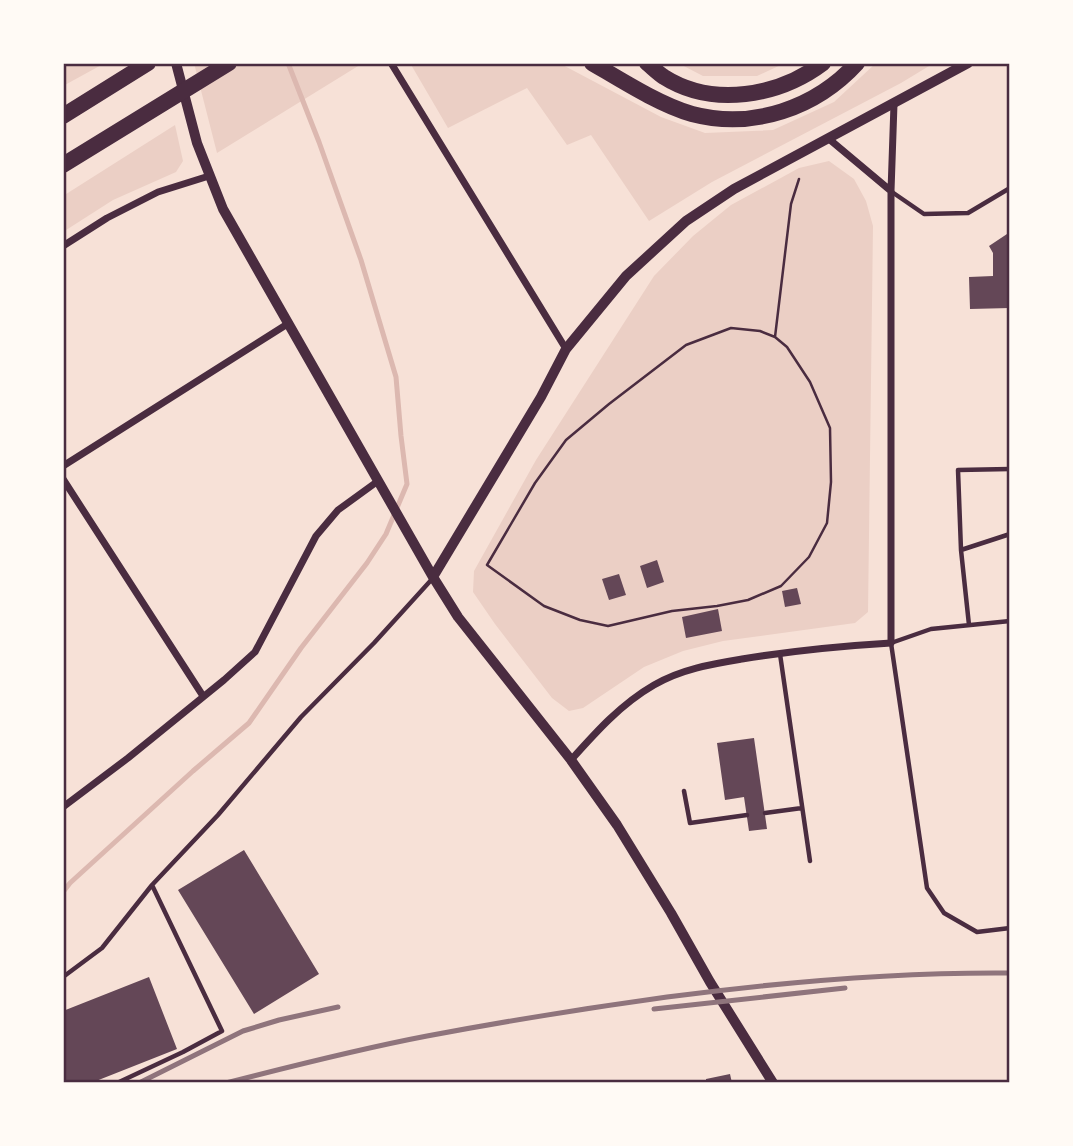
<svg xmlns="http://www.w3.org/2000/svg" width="1073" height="1146" viewBox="0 0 1073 1146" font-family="Signika,sans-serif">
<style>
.green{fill:#ebcfc5}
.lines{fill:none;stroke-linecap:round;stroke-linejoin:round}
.stream{stroke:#dcb8b0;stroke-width:5}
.building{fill:#644757}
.path{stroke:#4a2c40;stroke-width:2.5}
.service{stroke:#4a2c40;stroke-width:4.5}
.minor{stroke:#4a2c40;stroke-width:7}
.tertiary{stroke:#4a2c40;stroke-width:10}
.motorway{stroke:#4a2c40;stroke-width:16}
.rail{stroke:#8f747c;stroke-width:5}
.neatline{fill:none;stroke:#4a2c40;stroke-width:2.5}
</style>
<rect width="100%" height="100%" fill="#f7e1d7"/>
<path class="green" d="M 63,63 L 105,63 L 63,86 Z
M 194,63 L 363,63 L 217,153 Z
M 410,63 L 559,63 L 661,117 L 705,133 L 773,130 L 834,102 L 876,63 L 934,63 L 901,83 L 712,182 L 649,221 L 591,135 L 567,145 L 527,88 L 448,128 Z
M 678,63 L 785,63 L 757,76 L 703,76 Z
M 175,125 L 183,161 L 176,172 L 113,200 L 63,232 L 63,196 Z
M 829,161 L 854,179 L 866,201 L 873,226 L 868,612 L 855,623 L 723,641 L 683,651 L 644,667 L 583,708 L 569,711 L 552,698 L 495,624 L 473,592 L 474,571 L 536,460 L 654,276 L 693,236 L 731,205 L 799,168 Z"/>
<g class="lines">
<path class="stream" d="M 63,892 L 70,883 L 193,771 L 249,723 L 301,648 L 367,563 L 386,534 L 407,484 L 401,436 L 396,377 L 361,260 L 319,142 L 288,63"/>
</g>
<path class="building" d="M 1010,232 L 1010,308 L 970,309 L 969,277 L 993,276 L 993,253 L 989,246 Z
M 657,560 L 664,582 L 647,588 L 640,566 Z
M 619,574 L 626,595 L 609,600 L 602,579 Z
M 797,588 L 801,604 L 785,607 L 782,591 Z
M 718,609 L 722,631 L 686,638 L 682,617 Z
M 754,738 L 767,829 L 749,831 L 744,797 L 725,800 L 717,743 Z
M 244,850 L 319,974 L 254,1014 L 178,890 Z
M 149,977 L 177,1049 L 91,1083 L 63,1083 L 63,1011 Z
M 730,1074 L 732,1083 L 706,1083 L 706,1079 Z"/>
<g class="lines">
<path class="path" d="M 731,328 L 760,331 L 775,337 L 787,347 L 810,382 L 830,428 L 831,482 L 827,523 L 809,557 L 781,586 L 748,600 L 717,606 L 672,611 L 608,626 L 580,620 L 544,606 L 487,565 L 535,483 L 566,440 L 609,404 L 686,345 Z
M 775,337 L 791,204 L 799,179"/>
<path class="service" d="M 892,192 L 924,214 L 968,213 L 1010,188
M 961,550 L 958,470 L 1010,469
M 1010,621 L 931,629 L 891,643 L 927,888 L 944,913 L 977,932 L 1010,928
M 969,625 L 961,550 L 1010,534
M 780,654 L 810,861
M 684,791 L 690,823 L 747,815
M 765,813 L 802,808
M 63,977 L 102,948 L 152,885 L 218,815 L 301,717 L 374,643 L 433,578
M 117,1083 L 183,1052 L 222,1031 L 152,885
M 996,1083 L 1010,1082"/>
<path class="minor" d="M 391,63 L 566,349
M 829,139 L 891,191
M 63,246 L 107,218 L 158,192 L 209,176
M 63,466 L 289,323
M 63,479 L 203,696
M 571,760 C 596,732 621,704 654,685 C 681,669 712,664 742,659 C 791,651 841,646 891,643 L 891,191 L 894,104
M 63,807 L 128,758 L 224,680 L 255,652 L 316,536 L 338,510 L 378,481"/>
<path class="tertiary" d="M 176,63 L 197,143 L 223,209 L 433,577 L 458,617 L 571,760 L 617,825 L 671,913 L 710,982 L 773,1083
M 433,577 L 541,397 L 566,349 L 626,276 L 686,221 L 734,189 L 968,63"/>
<path class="motorway" d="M 592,63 C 621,80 660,105 692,114 C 753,130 816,108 857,63
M 647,63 C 652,67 658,73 664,77 C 713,108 779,96 823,63
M 63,116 L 148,63
M 63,165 L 229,63"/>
<path class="rail" d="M 654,1009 L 845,988
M 139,1083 L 243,1031 L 279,1020 L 338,1007
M 226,1083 C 292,1066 359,1049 427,1036 C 507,1021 587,1008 667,997 C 781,982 895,972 1010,973"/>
</g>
<rect width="1073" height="1146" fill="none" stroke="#fffaf5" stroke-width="130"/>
<rect x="65" y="65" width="943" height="1016" class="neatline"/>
</svg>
